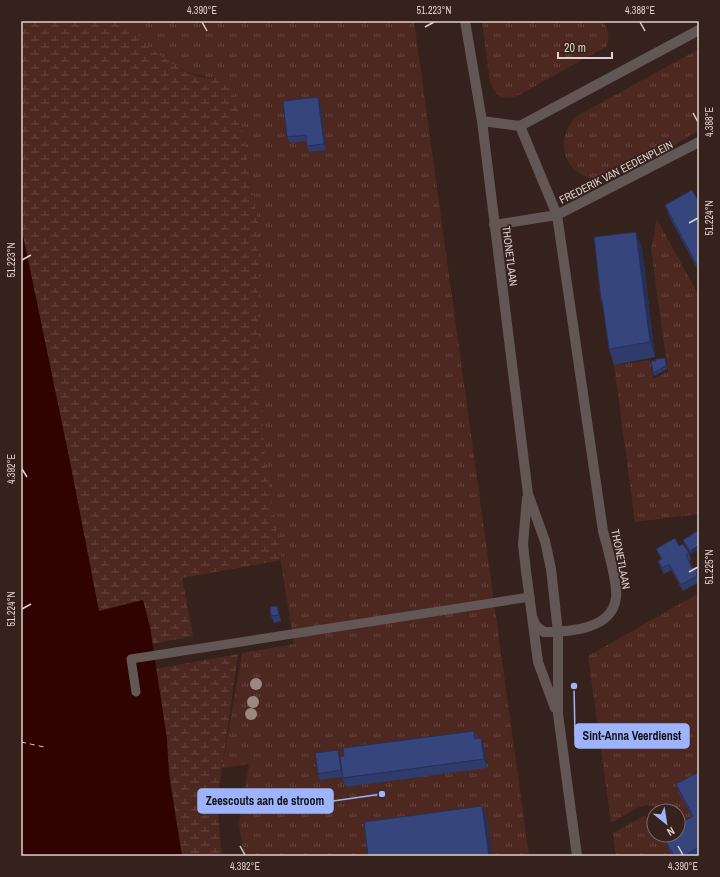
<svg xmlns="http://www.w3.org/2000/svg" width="720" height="877" viewBox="0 0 720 877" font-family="'Archivo Narrow',sans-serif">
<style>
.grass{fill:url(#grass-tufts)}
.wetland{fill:url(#wetland-marsh)}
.water{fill:#310300}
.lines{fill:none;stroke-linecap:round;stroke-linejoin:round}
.ferry{stroke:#f7baac;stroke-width:1;stroke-dasharray:5 4;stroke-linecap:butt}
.lane{stroke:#625755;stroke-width:9}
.street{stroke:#625755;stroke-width:10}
.tree{fill:#9c8883}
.wall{fill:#2e3b6b}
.shaded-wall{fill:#263057}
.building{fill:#36457c;stroke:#263057}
.ticks{fill:none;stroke:#ded0cd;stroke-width:1.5}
.labels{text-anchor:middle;stroke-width:3.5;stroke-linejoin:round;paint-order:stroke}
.street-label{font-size:11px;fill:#ded0cd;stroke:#36221d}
.leader{fill:none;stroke:#9db4fd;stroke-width:1.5}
.callout-dot{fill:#9db4fd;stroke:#36221d;stroke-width:1.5}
.callout{fill:#9db4fd;stroke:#9db4fd;stroke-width:1.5}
.callout-label{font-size:12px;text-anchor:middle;font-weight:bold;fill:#111}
.neatline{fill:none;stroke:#ded0cd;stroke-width:1.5}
.ticks-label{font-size:10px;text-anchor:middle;fill:#ded0cd}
</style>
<defs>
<pattern id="grass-tufts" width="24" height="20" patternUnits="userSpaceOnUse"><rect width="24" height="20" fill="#4d2820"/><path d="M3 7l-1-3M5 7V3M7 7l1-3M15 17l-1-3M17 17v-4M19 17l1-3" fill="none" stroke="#66463f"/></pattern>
<pattern id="wetland-marsh" width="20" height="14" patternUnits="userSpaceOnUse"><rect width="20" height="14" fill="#4d2820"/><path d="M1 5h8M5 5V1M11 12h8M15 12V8" fill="none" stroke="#66463f"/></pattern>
</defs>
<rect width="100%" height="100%" fill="#36221d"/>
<path class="grass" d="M 127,21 L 414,21 L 529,856 L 244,856 L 239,824 L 249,764 L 222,768 L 242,653 L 294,644 L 265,462 L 258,319 L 259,227 L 237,102 L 218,78 C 176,75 151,54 127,21 Z
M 482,21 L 603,21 C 608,30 610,36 607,46 L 517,96 C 502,100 495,96 490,82 Z
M 699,49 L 699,130 C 679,142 622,178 603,179 C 588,181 572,172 566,157 C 561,142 565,130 575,117 Z
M 657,219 L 699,296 L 699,514 L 635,522 L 614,365 L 650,360 L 653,379 L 668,372 L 651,250 Z
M 699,593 L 699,856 L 678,835 L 678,811 L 661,811 L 654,806 L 647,805 L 639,807 L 611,823 L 588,656 Z
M 644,816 L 654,819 L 654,835 L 663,835 L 675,856 L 616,856 L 613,833 Z"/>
<path class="wetland" d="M 21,21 L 127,21 L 151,49 L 181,70 L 199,77 L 218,78 L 229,86 L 237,102 L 259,227 L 258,319 L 265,462 L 282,560 L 182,578 L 193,636 L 152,644 L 143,600 L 99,612 L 69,457 L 21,226 Z
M 238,654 L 217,803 L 222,856 L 182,856 C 172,794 165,731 155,669 Z"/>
<path class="water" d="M 21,226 L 69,457 L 99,611 L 143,600 L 150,627 L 167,739 L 169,776 L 182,856 L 21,856 Z"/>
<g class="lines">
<path class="ferry" d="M 21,742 L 44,747"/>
<path class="lane" d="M 136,692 L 131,659 L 530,597"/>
<path class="street" d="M 465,21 L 482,121 L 528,494 L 545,541 L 551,569 L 558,632 L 558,714 L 577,856
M 482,121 L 520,126 L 699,30
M 520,126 L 557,215 L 603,531 C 607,547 618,582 616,598 C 612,630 568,632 544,632 L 536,626 L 533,619
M 494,225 L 557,215 L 699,142
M 527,498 L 523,544 L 526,571 L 538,662 L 555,708"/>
</g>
<g class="tree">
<circle cx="256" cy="684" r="6"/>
<circle cx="253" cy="702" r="6"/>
<circle cx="251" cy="714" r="6"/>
</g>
<path class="wall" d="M 320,103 L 326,150 L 309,152 L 307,146 L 306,141 L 290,143 L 287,137 Z
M 699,202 L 699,272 L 668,214 L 665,205 Z
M 642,248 L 655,357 L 614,365 L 609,349 L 603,306 L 601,300 Z
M 666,361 L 667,369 L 654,376 L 653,373 Z
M 699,535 L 691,554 L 684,543 L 683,540 Z
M 679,546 L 689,553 L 691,560 L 689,561 L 692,568 L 698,572 L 699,576 L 699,579 L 698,579 L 699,582 L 683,591 L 671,570 L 664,574 L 660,567 L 658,561 L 661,559 L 656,549 Z
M 277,606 L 279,612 L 281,621 L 274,623 L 271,616 Z
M 474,731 L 477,738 L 481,738 L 484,747 L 487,768 L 346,787 L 342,777 L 320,780 L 318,774 L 341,757 Z
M 699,772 L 699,856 L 672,856 L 665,842 L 662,835 L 692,817 L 679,793 L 676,784 Z"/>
<path class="shaded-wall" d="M 318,97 L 320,103 L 326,150 L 324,144 Z
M 636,232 L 642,248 L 655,357 L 650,342 Z
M 699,545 L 699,549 L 691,554 L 690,551 Z
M 277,606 L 279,612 L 281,621 L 279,615 Z
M 481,738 L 484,747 L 487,768 L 484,759 Z
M 482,806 L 487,817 L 492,856 L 489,856 Z"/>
<path class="building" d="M 318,97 L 324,144 L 307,146 L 306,135 L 287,137 L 283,101 Z
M 692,190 L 699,202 L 699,269 L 665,205 Z
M 636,232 L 650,342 L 609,349 L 602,300 L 601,300 L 594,237 Z
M 665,358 L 666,366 L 653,373 L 651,361 L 656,361 L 656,359 Z
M 697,531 L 699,535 L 699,545 L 690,551 L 683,540 Z
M 675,538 L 679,546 L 683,544 L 689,553 L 686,555 L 692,568 L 694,567 L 698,572 L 696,574 L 697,576 L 681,585 L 669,564 L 662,568 L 658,561 L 662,559 L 656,549 Z
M 277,606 L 279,615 L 271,616 L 270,607 Z
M 474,731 L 475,739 L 481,738 L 484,759 L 343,778 L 340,757 L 344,756 L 343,748 Z
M 338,750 L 341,770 L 318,774 L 315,753 Z
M 699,772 L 699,847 L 684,856 L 674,856 L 662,835 L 678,835 L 678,824 L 693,816 L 676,784 Z
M 482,806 L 489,856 L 368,856 L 364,822 Z"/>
<path class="ticks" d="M 202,22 L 207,31M 640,22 L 645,31M 425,27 L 434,22M 693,113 L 698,122M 689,223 L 698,218M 22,260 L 31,255M 22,469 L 27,477M 689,572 L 698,567M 22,609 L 31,604M 240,846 L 245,855M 678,846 L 683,855"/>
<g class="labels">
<g class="street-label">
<text transform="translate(616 172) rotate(-27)" y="4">FREDERIK VAN EEDENPLEIN</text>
<text transform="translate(510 256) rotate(83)" y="4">THONETLAAN</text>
<text transform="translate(621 559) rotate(79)" y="4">THONETLAAN</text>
</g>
</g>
<path class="leader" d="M574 686L575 736M382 794L333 801"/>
<g class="callout-dot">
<circle cx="574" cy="686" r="4"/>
<circle cx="382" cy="794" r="4"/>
</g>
<g class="callout">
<rect x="575" y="724" width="114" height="24" rx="4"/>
<rect x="198" y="789" width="135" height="24" rx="4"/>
</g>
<g class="callout-label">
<text x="632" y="740">Sint-Anna Veerdienst</text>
<text x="265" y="805">Zeescouts aan de stroom</text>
</g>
<rect width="720" height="877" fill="none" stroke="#36221d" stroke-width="44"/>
<g transform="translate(666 823) rotate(150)"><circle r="19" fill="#36221d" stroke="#796863"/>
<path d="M0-3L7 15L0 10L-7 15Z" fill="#9db4fd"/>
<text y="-6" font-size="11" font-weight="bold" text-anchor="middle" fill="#ded0cd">N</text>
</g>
<path d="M558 52v6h54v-6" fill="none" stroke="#ded0cd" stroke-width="2"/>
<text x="564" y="52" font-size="12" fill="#ded0cd" stroke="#36221d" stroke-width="3" paint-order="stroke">20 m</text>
<rect x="22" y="22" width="676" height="833" class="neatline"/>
<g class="ticks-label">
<text x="202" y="14">4.390°E</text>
<text x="434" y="14">51.223°N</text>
<text x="640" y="14">4.388°E</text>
<text transform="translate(709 122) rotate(-90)" y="4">4.388°E</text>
<text transform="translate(709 218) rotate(-90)" y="4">51.224°N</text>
<text transform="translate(11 260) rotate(-90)" y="4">51.223°N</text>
<text transform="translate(11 469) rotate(-90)" y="4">4.392°E</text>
<text transform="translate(709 567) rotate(-90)" y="4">51.225°N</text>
<text transform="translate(11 609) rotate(-90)" y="4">51.224°N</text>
<text x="245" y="870">4.392°E</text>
<text x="683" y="870">4.390°E</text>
</g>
</svg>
